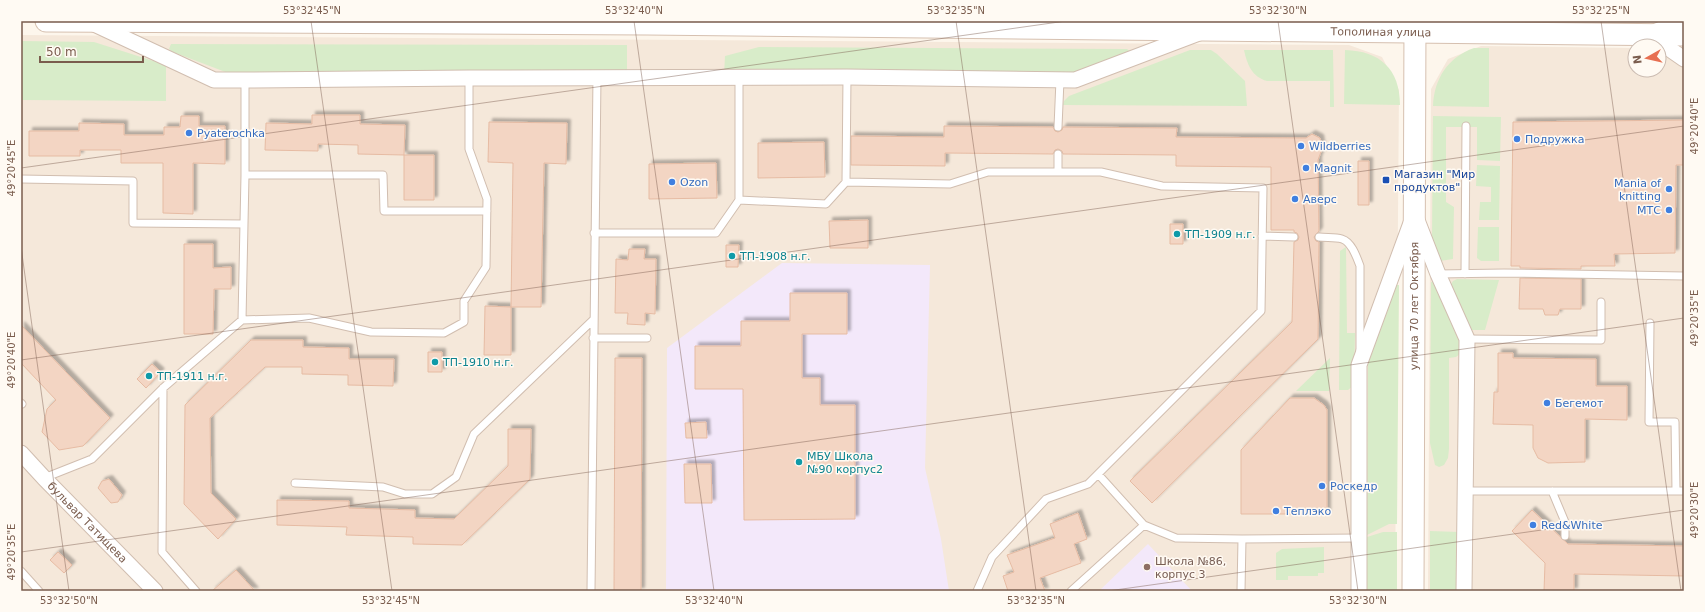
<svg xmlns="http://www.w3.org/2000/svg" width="1705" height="612" viewBox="0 0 1705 612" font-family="'DejaVu Sans',sans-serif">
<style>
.residential{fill:#f5e8da}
.education{fill:#f3e8fa}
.green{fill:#d8ecc9}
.building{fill:#f3d5c3;stroke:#e6bba3;filter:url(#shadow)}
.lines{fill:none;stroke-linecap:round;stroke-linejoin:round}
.lane-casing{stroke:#d1beb0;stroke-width:9}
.street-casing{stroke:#d1beb0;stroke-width:17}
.secondary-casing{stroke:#d6c0b0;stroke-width:23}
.lane{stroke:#fff;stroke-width:7}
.street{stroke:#fff;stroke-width:15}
.secondary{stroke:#fff;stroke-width:21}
.ticks{fill:none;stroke:#7a5c4d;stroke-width:1;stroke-opacity:0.45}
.shop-dot{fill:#3f7fe0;stroke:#fffaf3;stroke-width:1.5}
.transit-dot{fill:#1a4fb4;stroke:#fffaf3;stroke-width:1.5}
.culture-dot{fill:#0f9aa8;stroke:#fffaf3;stroke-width:1.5}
.education-dot{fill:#8d6e63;stroke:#fffaf3;stroke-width:1.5}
.labels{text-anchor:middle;stroke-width:3;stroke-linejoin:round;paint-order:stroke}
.street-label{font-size:11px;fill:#7a5c4d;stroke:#fffaf3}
.shop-label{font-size:11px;fill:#366cbe;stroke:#fffaf3;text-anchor:start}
.transit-label{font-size:11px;fill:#164399;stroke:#fffaf3;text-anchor:start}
.culture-label{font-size:11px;fill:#0d838f;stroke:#fffaf3;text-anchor:start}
.education-label{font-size:11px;fill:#785e54;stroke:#fffaf3;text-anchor:start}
.neatline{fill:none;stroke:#7a5c4d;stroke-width:1.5}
.ticks-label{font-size:10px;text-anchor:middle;fill:#7a5c4d}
</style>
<defs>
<filter id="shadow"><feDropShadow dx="3.5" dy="-3.5" stdDeviation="1" flood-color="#0004"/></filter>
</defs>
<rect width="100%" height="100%" fill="#fdf6ec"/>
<path class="residential" d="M 21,35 L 1349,45 L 1382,57 L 1399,90 L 1395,591 L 21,591 Z
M 1481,46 L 1635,48 L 1635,70 L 1659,70 L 1659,48 L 1684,49 L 1684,591 L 1428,591 L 1431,89 L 1448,59 Z"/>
<path class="education" d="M 782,263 L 930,265 L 925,468 L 941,539 L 949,591 L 666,591 L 667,348 Z
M 1148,544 L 1192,591 L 1099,591 Z"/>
<path class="green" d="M 21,41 L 94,42 L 166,65 L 166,101 L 21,100 Z
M 171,44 L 627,45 L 627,74 L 228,73 L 173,52 L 169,49 Z
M 759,47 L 1127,49 L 1131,52 L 1073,78 L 724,75 L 725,56 Z
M 1474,48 L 1489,48 L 1489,107 L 1433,106 C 1434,79 1448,57 1474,48 Z
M 1190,50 L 1211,50 L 1217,54 L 1245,81 L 1247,106 L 1063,105 L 1064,101 L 1069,96 Z
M 1244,50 L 1333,50 L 1334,107 L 1330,107 L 1330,81 L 1267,81 C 1252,77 1247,64 1244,50 Z
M 1345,50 C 1380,51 1400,69 1400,105 L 1344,104 Z
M 1433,116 L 1501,117 L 1500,161 L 1477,160 L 1477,127 L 1446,127 L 1446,202 L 1454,207 L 1453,259 L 1440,261 L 1432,239 Z
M 1477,165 L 1500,166 L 1499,220 L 1479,220 L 1480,202 L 1491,202 L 1491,187 L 1476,186 Z
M 1478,227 L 1499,227 L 1499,261 L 1481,261 L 1477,258 Z
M 1346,247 L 1347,333 L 1355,333 L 1354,385 L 1348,390 L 1339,390 L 1340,251 Z
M 1457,279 L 1499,280 L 1485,330 L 1470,330 L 1450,286 L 1453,281 Z
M 1431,282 L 1433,282 L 1460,343 L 1460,354 L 1456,357 L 1449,358 L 1449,449 L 1448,458 L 1444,465 L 1439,467 L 1435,465 L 1430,443 Z
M 1396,285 L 1399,285 L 1397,524 L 1389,524 L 1367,535 L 1368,364 Z
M 1330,358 L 1329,391 L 1296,391 Z
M 1430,531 L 1459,532 L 1459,591 L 1430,591 Z
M 1383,532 L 1397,532 L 1397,591 L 1367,591 L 1367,537 Z
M 1324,547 L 1324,573 L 1318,573 L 1318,576 L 1288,576 L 1288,580 L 1276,580 L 1276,553 L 1282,549 Z"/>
<path class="building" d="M 312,115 L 360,115 L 360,124 L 405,125 L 404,155 L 358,154 L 358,145 L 318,144 L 318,151 L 265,150 L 266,123 L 312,124 Z
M 181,116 L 199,116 L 199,126 L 225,126 L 225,164 L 193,163 L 193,214 L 163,213 L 163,163 L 121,163 L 121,150 L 80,150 L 80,156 L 29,156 L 29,131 L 79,131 L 79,123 L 124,124 L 124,135 L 164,135 L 164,127 L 180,127 Z
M 1684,120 L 1684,165 L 1676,165 L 1675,253 L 1614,254 L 1615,266 L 1581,266 L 1581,269 L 1520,268 L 1520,266 L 1511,266 L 1513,122 Z
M 489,122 L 567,123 L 566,164 L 544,163 L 541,307 L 511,307 L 513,163 L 488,162 Z
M 944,126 L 1053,127 L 1055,131 L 1058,132 L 1062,130 L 1063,127 L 1177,128 L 1176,137 L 1306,138 L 1312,134 L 1320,138 L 1322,149 L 1318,160 L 1319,231 L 1314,237 L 1316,241 L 1319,242 L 1318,339 L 1152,503 L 1130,481 L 1292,322 L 1294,242 L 1298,240 L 1299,237 L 1297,233 L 1294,232 L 1294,230 L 1271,230 L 1271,167 L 1176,166 L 1176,155 L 1063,154 L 1062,151 L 1058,149 L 1055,150 L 1053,154 L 945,153 L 945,166 L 851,165 L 851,136 L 944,137 Z
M 824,142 L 825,177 L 758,178 L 758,143 Z
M 404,155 L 434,155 L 434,200 L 404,200 Z
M 1358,161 L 1369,161 L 1369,205 L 1358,205 Z
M 716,163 L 717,198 L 649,199 L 649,164 Z
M 868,220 L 868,248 L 830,248 L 829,221 Z
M 1170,224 L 1183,224 L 1183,244 L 1170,244 Z
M 184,244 L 213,244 L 213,268 L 231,267 L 231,289 L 214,289 L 213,334 L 184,334 Z
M 726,245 L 739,245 L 738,267 L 726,267 Z
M 629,249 L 645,249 L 644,259 L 656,259 L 655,314 L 645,313 L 645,325 L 627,324 L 628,313 L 615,313 L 616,259 L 628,260 Z
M 1520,278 L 1581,279 L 1581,309 L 1560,309 L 1558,315 L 1545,315 L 1543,309 L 1519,309 Z
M 790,293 L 847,293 L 847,334 L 802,334 L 802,378 L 820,378 L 820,405 L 855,405 L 855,519 L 744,520 L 743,389 L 695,389 L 695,346 L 741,346 L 741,321 L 790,321 Z
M 485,306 L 511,307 L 511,355 L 484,355 Z
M 21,325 L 110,418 L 83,446 L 59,450 L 42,432 L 47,409 L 56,400 L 21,363 Z
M 251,340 L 303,340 L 303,347 L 349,348 L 349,359 L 394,359 L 393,386 L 348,385 L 348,375 L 302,374 L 302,367 L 265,367 L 210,418 L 211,493 L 236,519 L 218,539 L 184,504 L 185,405 Z
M 428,352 L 442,352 L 442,372 L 428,372 Z
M 1498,353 L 1513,353 L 1513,358 L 1596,359 L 1596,386 L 1627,386 L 1627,420 L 1585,419 L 1585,462 L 1548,463 L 1538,458 L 1533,448 L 1533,425 L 1493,424 L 1494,392 L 1498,392 Z
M 615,358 L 642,358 L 641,591 L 614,591 Z
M 152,364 L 161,372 L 146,388 L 137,379 Z
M 1290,398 L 1314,398 L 1324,405 L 1327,410 L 1327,514 L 1241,514 L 1241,450 Z
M 706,422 L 707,438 L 686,438 L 685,423 Z
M 508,429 L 531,429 L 530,479 L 462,545 L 413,544 L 413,537 L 346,535 L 347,527 L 277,525 L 277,500 L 349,501 L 349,508 L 415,510 L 415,518 L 454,519 L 508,466 Z
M 684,464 L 711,464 L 712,503 L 685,503 Z
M 109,479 L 122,495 L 118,502 L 111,503 L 98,488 L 102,481 Z
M 1532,510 L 1568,544 L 1684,546 L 1684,576 L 1574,574 L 1574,591 L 1544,591 L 1545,563 L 1512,531 Z
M 1078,513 L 1087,539 L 1074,544 L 1081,563 L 1040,578 L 1045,591 L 1008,591 L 1003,576 L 1014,572 L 1007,555 L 1055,538 L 1050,524 Z
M 58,552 L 72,565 L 64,573 L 50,560 Z
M 236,570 L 255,591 L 212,591 Z"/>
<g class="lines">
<defs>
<path id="lane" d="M 245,80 L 245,175 L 383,175 L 384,211 L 487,211
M 1058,127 L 1060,80
M 1058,172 L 1058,154
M 21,179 L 133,181 L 133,223 L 244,224
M 846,182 L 847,77
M 739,200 L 826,204 L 846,182 L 950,184 L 988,172 L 1101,172 L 1162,186 L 1263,188 L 1261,311 L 1098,474
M 594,233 L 716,233 L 739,200 L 739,78
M 1262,236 L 1294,237
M 1319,237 C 1326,238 1335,237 1342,239 C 1352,242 1357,258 1360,266 L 1360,351
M 1438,274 L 1504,273 L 1684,276
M 1465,274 L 1466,126
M 242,320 L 245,175
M 1650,323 L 1649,422 L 1675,422 L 1676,491
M 593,338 L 647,338
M 1467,339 L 1601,340 L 1601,302
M 163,388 L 162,552 L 196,591
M 21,403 L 22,404
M 44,478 L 92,459 L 163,388 L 242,320 L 309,318 L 371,332 L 444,333 L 464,322 L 464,301 L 486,267 L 487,199 L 469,149 L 469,78
M 295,483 L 383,487 L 405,494 L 432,494 L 456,477 L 474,434 L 593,320
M 1465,491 L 1684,491
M 1552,491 L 1565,522 L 1565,536
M 21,571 L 39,591
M 591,591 L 597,77
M 977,591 L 992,557 L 1046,499 L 1088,484 L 1098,474 L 1144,525
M 1071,591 L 1144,525 L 1176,538 L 1242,539 L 1359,538
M 1241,591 L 1242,539"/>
<g id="street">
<path d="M 92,23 L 214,80 L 245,80 L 469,78 L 847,77 L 1075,80 L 1199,33"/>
<path d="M 1654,32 L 1681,21"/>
<path d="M 1648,34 L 1684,59"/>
<path d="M 1417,220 L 1438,274 L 1467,339 L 1464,591"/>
<path id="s1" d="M 21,453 L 44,478 L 155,591"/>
<path d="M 1359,591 L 1359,365 L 1411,223"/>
</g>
<g id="secondary">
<path id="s2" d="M 46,21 L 647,24 L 1684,35"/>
<path id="s3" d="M 1413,591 L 1415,21"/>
</g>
</defs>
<use href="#lane" class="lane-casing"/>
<use href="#street" class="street-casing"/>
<use href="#secondary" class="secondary-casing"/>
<use href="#lane" class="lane"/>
<use href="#street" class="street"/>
<use href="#secondary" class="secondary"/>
</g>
<path class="ticks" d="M 311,21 L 392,591M 634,21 L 714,591M 956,21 L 1036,591M 1278,21 L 1358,591M 1601,21 L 1681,591M 21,168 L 1066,21M 21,247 L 69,591M 21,360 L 1684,126M 21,552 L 1684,318M 1108,591 L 1684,510"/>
<g class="shop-dot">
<circle cx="189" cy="133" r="4"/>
<circle cx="1517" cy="139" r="4"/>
<circle cx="1301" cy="146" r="4"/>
<circle cx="1306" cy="168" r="4"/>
<circle cx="672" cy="182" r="4"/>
<circle cx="1669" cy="189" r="4"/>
<circle cx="1295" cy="199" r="4"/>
<circle cx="1669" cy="210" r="4"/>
<circle cx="1547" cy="403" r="4"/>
<circle cx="1322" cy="486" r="4"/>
<circle cx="1276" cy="511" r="4"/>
<circle cx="1533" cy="525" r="4"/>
</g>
<rect class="transit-dot" x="1382" y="176" width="8" height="8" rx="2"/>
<g class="culture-dot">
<circle cx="1177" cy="234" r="4"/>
<circle cx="732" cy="256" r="4"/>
<circle cx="435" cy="362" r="4"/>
<circle cx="149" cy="376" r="4"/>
<circle cx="799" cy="462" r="4"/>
</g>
<circle class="education-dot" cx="1147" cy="567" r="4"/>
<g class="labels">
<g class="street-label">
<text dy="4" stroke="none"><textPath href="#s2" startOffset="1335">Тополиная улица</textPath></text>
<text dy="4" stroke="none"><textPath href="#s3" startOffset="285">улица 70 лет Октября</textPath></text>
<text dy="4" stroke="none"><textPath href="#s1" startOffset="96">бульвар Татищева</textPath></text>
</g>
<g class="shop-label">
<text x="197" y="137">Pyaterochka</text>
<text x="1525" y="143">Подружка</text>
<text x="1309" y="150">Wildberries</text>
<text x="1314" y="172">Magnit</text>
<text x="680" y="186">Ozon</text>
<text x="1661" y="187" text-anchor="end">Mania of<tspan x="1661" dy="13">knitting</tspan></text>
<text x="1303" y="203">Аверс</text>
<text x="1661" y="214" text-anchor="end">МТС</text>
<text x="1555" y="407">Бегемот</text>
<text x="1330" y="490">Роскедр</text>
<text x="1284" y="515">Теплэко</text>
<text x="1541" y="529">Red&amp;White</text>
</g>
<g class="transit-label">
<text x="1394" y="178">Магазин "Мир<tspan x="1394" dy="13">продуктов"</tspan></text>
</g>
<g class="culture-label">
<text x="1185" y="238">ТП-1909 н.г.</text>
<text x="740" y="260">ТП-1908 н.г.</text>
<text x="443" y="366">ТП-1910 н.г.</text>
<text x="157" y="380">ТП-1911 н.г.</text>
<text x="807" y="460">МБУ Школа<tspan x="807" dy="13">№90 корпус2</tspan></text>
</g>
<g class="education-label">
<text x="1155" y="565">Школа №86,<tspan x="1155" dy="13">корпус 3</tspan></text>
</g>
</g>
<rect width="1705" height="612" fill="none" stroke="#fffaf3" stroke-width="44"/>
<g transform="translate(1647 58) rotate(262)"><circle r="19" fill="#fffaf3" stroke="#cabbb1"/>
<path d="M0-3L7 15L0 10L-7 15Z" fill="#e76f51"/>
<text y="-6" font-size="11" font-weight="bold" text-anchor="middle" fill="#7a5c4d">N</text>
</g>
<path d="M40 56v6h103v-6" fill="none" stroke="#7a5c4d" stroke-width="2"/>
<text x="46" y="56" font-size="12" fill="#7a5c4d" stroke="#fffaf3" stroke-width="3" paint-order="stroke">50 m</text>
<rect x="22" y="22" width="1661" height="568" class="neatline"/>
<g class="ticks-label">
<text x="312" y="14">53°32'45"N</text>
<text x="634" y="14">53°32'40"N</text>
<text x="956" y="14">53°32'35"N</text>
<text x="1278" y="14">53°32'30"N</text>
<text x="1601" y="14">53°32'25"N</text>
<text transform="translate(1694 126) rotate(-90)" y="4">49°20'40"E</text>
<text transform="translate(11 168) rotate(-90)" y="4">49°20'45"E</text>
<text transform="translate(1694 318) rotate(-90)" y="4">49°20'35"E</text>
<text transform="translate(11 360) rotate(-90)" y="4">49°20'40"E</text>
<text transform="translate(1694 510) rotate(-90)" y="4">49°20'30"E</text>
<text transform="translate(11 552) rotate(-90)" y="4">49°20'35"E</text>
<text x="69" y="604">53°32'50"N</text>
<text x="391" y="604">53°32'45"N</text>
<text x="714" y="604">53°32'40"N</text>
<text x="1036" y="604">53°32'35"N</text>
<text x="1358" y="604">53°32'30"N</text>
</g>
</svg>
